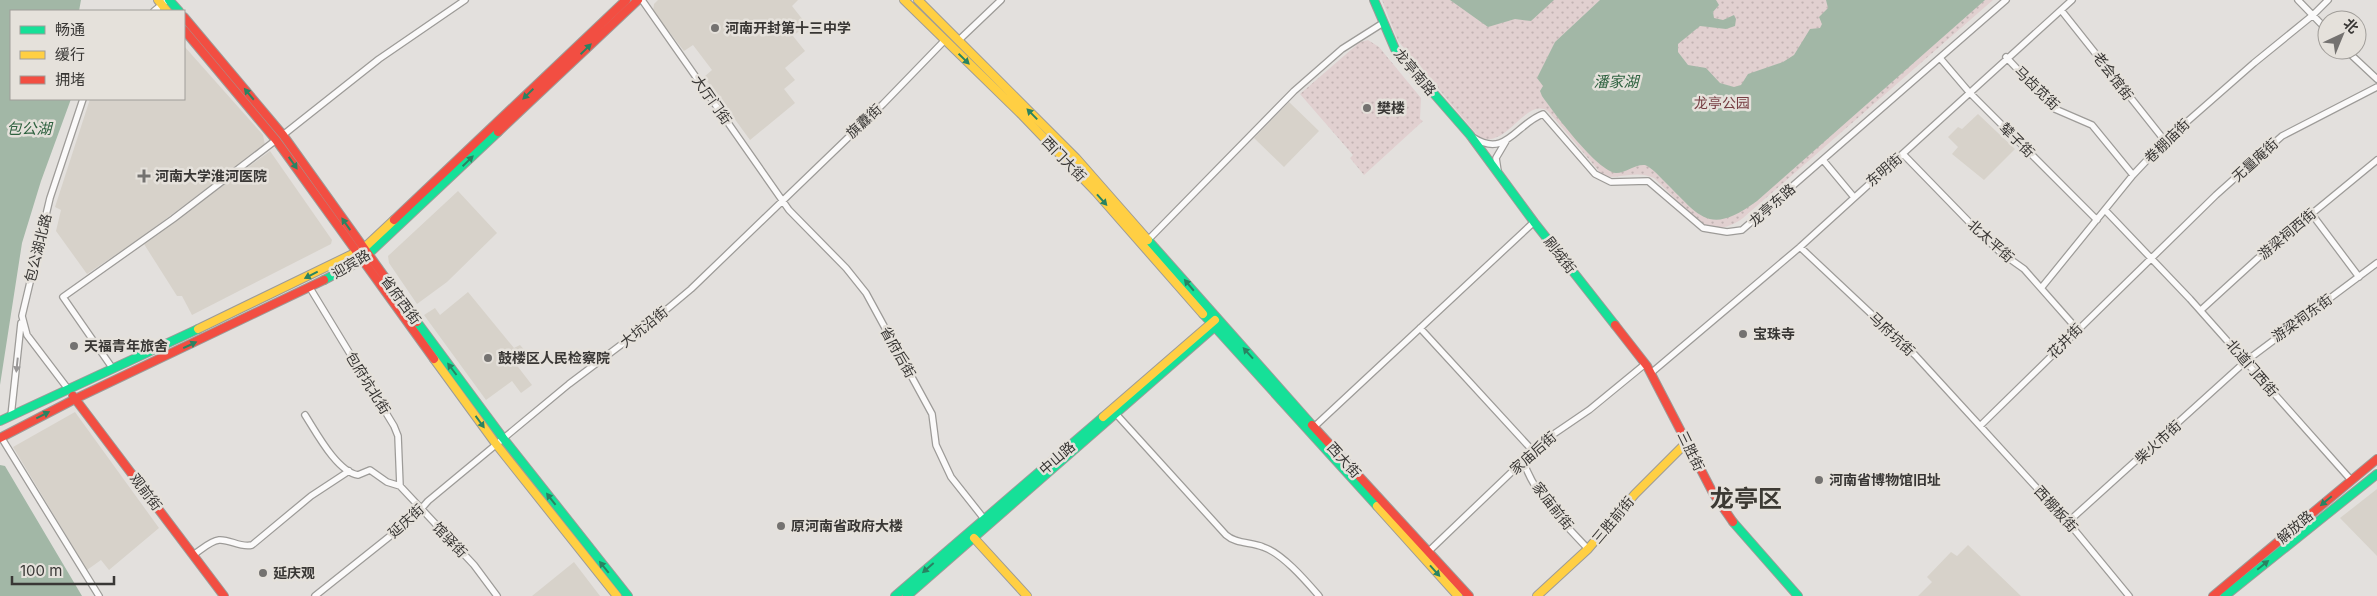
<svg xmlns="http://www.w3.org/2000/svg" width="2377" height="596" viewBox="0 0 2377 596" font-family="Inter,'Noto Sans SC',sans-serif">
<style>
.built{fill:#d7d2ca}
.grass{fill:url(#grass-dots)}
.water{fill:#a2b7a6}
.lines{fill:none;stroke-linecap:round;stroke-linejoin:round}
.street-casing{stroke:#9d9b98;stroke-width:8}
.fast-casing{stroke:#9d9b98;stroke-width:10}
.slow-casing{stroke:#9d9b98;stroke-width:10}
.jam-casing{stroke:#9d9b98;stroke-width:10}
.street{stroke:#fbfafa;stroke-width:5.5}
.fast{stroke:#16e098;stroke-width:8}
.slow{stroke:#ffcf43;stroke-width:8}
.jam{stroke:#f24e42;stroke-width:8}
.oneway{fill:#298362}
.oneway2{fill:#9a9898}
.poi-dot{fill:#747270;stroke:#e5e1db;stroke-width:2}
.labels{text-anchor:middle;stroke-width:5;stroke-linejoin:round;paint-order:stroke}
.poi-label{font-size:14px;font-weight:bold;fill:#393735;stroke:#e5e1db;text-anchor:start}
.street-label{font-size:14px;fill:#393735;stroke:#e5e1db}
.park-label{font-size:14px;fill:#773f44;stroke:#e5e1db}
.water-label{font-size:15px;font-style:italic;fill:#2f6240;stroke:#e5e1db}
.town-label{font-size:24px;font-weight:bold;fill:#3d3a34;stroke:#e5e1db}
</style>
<defs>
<pattern id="grass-dots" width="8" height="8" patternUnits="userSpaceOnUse" patternTransform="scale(1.25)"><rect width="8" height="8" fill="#e1d0d0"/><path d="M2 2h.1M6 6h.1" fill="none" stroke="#c2b3b3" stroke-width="1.8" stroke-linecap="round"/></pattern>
</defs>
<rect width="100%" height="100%" fill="#e3e0dd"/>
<path class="built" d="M 658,0 L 798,0 L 792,6 L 807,25 L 793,36 L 805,51 L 785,68 L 795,80 L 784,89 L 795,103 L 750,140 L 704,77 L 712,70 L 693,45 L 684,51 L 653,11 L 654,4 Z
M 184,46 L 263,135 L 265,145 L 139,239 L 87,274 L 56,231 L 61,210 L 55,207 L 90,99 L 184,99 Z
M 1289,102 L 1319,131 L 1284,167 L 1254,138 Z
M 1978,114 L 2015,149 L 1984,180 L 1952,154 L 1958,147 L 1948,137 L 1958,127 L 1962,129 Z
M 270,151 L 332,240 L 331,244 L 192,315 L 182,296 L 177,296 L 144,244 Z
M 458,191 L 497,233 L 447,282 L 417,304 L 389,263 L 388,256 Z
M 468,292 L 514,348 L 520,345 L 527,353 L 515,363 L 532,385 L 521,393 L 512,381 L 486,400 L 424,315 L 435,308 L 440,315 Z
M 75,412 L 159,528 L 109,570 L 101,560 L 87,570 L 13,447 Z
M 2377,489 L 2377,556 L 2340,518 Z
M 1968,545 L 2021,596 L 1918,596 L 1932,582 L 1927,577 L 1951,552 L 1957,556 Z
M 574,562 L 600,596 L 532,596 Z"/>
<path class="grass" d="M 1382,0 L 1993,0 L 1743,218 C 1730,228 1715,231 1700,223 L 1654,178 C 1637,170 1622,178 1604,177 L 1548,111 C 1525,97 1507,150 1479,137 L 1398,41 Z
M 1368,40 L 1379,47 L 1421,98 L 1420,119 L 1423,121 L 1364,175 L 1350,158 L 1353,155 L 1300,94 L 1360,42 Z"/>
<path class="water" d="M 0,0 L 81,0 L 79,11 L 11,11 L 11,99 L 71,99 L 41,181 L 22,243 L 0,385 Z
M 1450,0 L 1554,0 L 1531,21 L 1515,19 L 1488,27 Z
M 1600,0 L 1716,0 L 1719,5 L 1713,12 L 1714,18 L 1723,20 L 1734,15 L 1736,19 L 1735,26 L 1726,29 L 1700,26 L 1678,44 L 1678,52 L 1688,65 L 1706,68 L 1720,83 L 1734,87 L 1741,85 L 1748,74 L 1783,62 L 1794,55 L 1810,29 L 1820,28 L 1822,24 L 1819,17 L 1828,8 L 1826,0 L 1985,0 L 1757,201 C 1708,237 1700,216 1663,180 C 1658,175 1652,168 1645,165 C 1635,164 1626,173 1616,173 C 1597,171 1554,113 1542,96 L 1540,91 L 1543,86 L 1537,78 L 1555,42 Z
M 0,465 L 5,466 L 82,596 L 0,596 Z"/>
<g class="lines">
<defs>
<path id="street" d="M 642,0 L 789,210 L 846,268 L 866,293 L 932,414 L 936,445 L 951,477 L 985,520
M 2298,0 L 2327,30
M 2061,10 L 2165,141
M 154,11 L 164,3
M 959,40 L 1001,0
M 2346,50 L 2377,79
M 2006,57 L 2055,109 L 2092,125 L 2133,175
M 1940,58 L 1969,92 L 2097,220
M 283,135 L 379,59 L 465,0
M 1474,138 C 1506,158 1516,124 1543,114 L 1595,174 L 1611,182 L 1648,181 L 1703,228 L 1727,232 L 1742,230 L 2006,0
M 1903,154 L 1973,226 L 2000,252 L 2024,269 L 2077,329
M 1823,160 L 1853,196
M 1498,171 L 1496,158 L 1506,141
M 2105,210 L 2190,299 L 2351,480
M 2311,213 L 2359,277
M 1149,239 L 1294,91 L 1342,49 L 1383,23
M 1800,247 L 1915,355 L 2068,522 L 2129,596
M 2042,287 L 2133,175 L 2165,141 L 2254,63 L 2313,15 L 2328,0
M 310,288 L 394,426 L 398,436 L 400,486 L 474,565 L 497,596
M 2201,310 L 2258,258 L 2377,160
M 1420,328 L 1533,451
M 113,369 L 63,297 L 173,219 L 276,140
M 1651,373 L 1800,247 L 2072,0
M 68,389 L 27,335 L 22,316 L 50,198 L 83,99
M 305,415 C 316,432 337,472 358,475 L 370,470 L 387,482 L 400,486
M 1117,415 L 1226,535 C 1236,544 1251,542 1263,547 C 1282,553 1306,581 1319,596
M 11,416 L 21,323
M 1980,426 L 2216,195 L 2282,136 L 2377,87
M 1314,427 L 1534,222
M 1,437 L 99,596
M 1523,460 C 1534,495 1564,523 1588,549
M 2068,522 L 2246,361 L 2377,263
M 1428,552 L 1545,440 L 1589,410 L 1645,364
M 193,555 C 201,550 210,541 219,540 C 230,539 240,548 252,545 L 311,496 L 349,471
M 315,596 L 414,517 L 428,501 L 569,384 L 654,320 L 691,289 L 883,104 L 945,40"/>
<path id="fast" d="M 169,0 L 179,11
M 1374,0 L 1395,49 L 1470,135 L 1534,222 L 1615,325
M 1148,240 L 1312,425
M 324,280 L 362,260 L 498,132
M 1203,314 L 1377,506
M 417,322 L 503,438 L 628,596
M 0,421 L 198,329
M 1733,522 L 1798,596
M 895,596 L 1103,417
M 907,596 L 1218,324
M 2225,596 L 2377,474"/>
<path id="slow" d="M 158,0 L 167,11
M 904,0 L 1022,115 L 1096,192 L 1203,314
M 918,0 L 1076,158 L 1148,240
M 198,329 L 363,249 L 394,220
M 434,359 L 496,444 L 617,596
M 1103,417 L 1215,320
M 1377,506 L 1458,596
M 974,538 L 1027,596
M 1537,596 L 1588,549 L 1635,494 L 1687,442"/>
<path id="jam" d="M 184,17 L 283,135 L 417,322
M 184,30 L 276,140 L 434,359
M 498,132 L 638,0
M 394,220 L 626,0
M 1615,325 L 1647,366 L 1713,493 L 1733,522
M 73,396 L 224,596
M 1312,425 L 1469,596
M 0,438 L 75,399 L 324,280
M 2213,596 L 2377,459"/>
</defs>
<use href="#street" class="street-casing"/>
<use href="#fast" class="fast-casing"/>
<use href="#slow" class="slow-casing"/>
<use href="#jam" class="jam-casing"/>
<use href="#street" class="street"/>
<use href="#fast" class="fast"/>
<use href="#slow" class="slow"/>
<use href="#jam" class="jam"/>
</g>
<defs><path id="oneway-solid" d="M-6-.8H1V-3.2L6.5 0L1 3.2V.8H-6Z" transform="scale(1.25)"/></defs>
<g class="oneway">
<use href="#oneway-solid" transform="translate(586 49) rotate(-44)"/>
<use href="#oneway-solid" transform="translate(964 59) rotate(44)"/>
<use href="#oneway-solid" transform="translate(249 94) rotate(-130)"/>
<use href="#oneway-solid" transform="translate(528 94) rotate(136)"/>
<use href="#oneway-solid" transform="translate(1032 114) rotate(-134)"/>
<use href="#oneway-solid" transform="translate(468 161) rotate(-44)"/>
<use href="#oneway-solid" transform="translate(293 163) rotate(55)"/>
<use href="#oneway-solid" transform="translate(1102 200) rotate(48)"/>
<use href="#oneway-solid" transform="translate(346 224) rotate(-125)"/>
<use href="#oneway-solid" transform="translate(311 275) rotate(153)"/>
<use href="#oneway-solid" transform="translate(1189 285) rotate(-130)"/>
<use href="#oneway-solid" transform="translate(190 345) rotate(-25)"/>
<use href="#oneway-solid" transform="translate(1248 353) rotate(-132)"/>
<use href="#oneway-solid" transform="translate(452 369) rotate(-127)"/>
<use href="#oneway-solid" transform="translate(43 415) rotate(-27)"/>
<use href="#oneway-solid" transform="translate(480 422) rotate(54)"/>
<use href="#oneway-solid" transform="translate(551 499) rotate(-128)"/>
<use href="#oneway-solid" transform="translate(2326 501) rotate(140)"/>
<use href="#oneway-solid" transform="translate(2263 565) rotate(-39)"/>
<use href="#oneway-solid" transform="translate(604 567) rotate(-129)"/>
<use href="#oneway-solid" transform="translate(928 568) rotate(139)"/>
<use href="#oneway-solid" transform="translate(1435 571) rotate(48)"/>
</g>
<use class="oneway2" href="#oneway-solid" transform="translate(17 365) rotate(96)"/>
<g class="poi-dot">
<circle cx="715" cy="28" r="5"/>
<circle cx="1367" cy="108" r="5"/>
<path d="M141.5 168.5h5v5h5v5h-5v5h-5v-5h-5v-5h5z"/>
<circle cx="1743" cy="334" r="5"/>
<circle cx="74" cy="346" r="5"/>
<circle cx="488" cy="358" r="5"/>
<circle cx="1819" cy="480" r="5"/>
<circle cx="781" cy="526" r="5"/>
<circle cx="263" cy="573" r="5"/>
</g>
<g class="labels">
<g class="poi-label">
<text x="725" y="33">河南开封第十三中学</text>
<text x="1377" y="113">樊楼</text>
<text x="155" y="181">河南大学淮河医院</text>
<text x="1753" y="339">宝珠寺</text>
<text x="84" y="351">天福青年旅舍</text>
<text x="498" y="363">鼓楼区人民检察院</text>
<text x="1829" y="485">河南省博物馆旧址</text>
<text x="791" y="531">原河南省政府大楼</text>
<text x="273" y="578">延庆观</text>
</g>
<g class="street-label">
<text transform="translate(1415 72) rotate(50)" y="5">龙亭南路</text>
<text transform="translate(2113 76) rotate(53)" y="5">老会馆街</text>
<text transform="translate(2037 88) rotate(44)" y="5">马齿苋街</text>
<text transform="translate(712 100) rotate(55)" y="5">大厅门街</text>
<text transform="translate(864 121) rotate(-43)" y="5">旗纛街</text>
<text transform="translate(2017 140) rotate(45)" y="5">辇子街</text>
<text transform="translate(2167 141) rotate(-44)" y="5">卷棚庙街</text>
<text transform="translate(1064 159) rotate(46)" y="5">西门大街</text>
<text transform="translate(2255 160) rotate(-42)" y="5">无量庵街</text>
<text transform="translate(1884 170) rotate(-40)" y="5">东明街</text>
<text transform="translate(1772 205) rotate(-41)" y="5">龙亭东路</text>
<text transform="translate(2287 234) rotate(-40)" y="5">游梁祠西街</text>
<text transform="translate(1991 241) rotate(42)" y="5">北太平街</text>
<text transform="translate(38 248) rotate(-76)" y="5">包公湖北路</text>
<text transform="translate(1560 255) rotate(52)" y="5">刷绒街</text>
<text transform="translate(351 264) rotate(-31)" y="5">迎宾路</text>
<text transform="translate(401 300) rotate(54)" y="5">省府西街</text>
<text transform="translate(2302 318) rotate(-36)" y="5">游梁祠东街</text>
<text transform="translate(644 327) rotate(-38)" y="5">大坑沿街</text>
<text transform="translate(1892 334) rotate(43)" y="5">马府坑街</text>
<text transform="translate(2065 341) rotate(-45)" y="5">花井街</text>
<text transform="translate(898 352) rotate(61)" y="5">省府后街</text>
<text transform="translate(2252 368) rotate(49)" y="5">北道门西街</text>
<text transform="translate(368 383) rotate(58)" y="5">包府坑北街</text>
<text transform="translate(2158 442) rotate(-42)" y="5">柴火市街</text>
<text transform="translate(1691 451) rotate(64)" y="5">三胜街</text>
<text transform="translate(1533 453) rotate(-41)" y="5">家庙后街</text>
<text transform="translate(1057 458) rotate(-41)" y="5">中山路</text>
<text transform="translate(1344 460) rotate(48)" y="5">西大街</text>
<text transform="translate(146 492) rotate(53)" y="5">观前街</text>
<text transform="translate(1553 506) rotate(52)" y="5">家庙前街</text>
<text transform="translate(2056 509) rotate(48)" y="5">西棚板街</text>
<text transform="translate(1613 520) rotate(-50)" y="5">三胜前街</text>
<text transform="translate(406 521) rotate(-42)" y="5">延庆街</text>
<text transform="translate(2295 527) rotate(-40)" y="5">解放路</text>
<text transform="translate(450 540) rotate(46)" y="5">馆驿街</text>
</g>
<g class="park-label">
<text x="1722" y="108">龙亭公园</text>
</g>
<g class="water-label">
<text x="1616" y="87">潘家湖</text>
<text x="29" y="134">包公湖</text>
</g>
<g class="town-label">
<text x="1746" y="507">龙亭区</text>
</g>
</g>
<rect x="10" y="10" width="175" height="90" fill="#e5e1db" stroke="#a09d99"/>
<rect x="20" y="26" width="25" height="8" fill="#16e098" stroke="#a09d99"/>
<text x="55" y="35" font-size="15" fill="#393735">畅通</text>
<rect x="20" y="51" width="25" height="8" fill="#ffcf43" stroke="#a09d99"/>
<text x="55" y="60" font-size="15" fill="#393735">缓行</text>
<rect x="20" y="76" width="25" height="8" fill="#f24e42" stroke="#a09d99"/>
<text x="55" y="85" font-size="15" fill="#393735">拥堵</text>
<g transform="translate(2342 35) rotate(44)"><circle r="24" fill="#e5e1db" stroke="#a09d99"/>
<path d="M0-4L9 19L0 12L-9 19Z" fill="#747270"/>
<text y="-8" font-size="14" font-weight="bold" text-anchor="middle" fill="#393735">北</text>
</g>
<path d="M12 576v8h102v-8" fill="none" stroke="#393735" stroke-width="2.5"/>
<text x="20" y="576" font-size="15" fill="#393735" stroke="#e5e1db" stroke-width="4" paint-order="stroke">100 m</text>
</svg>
